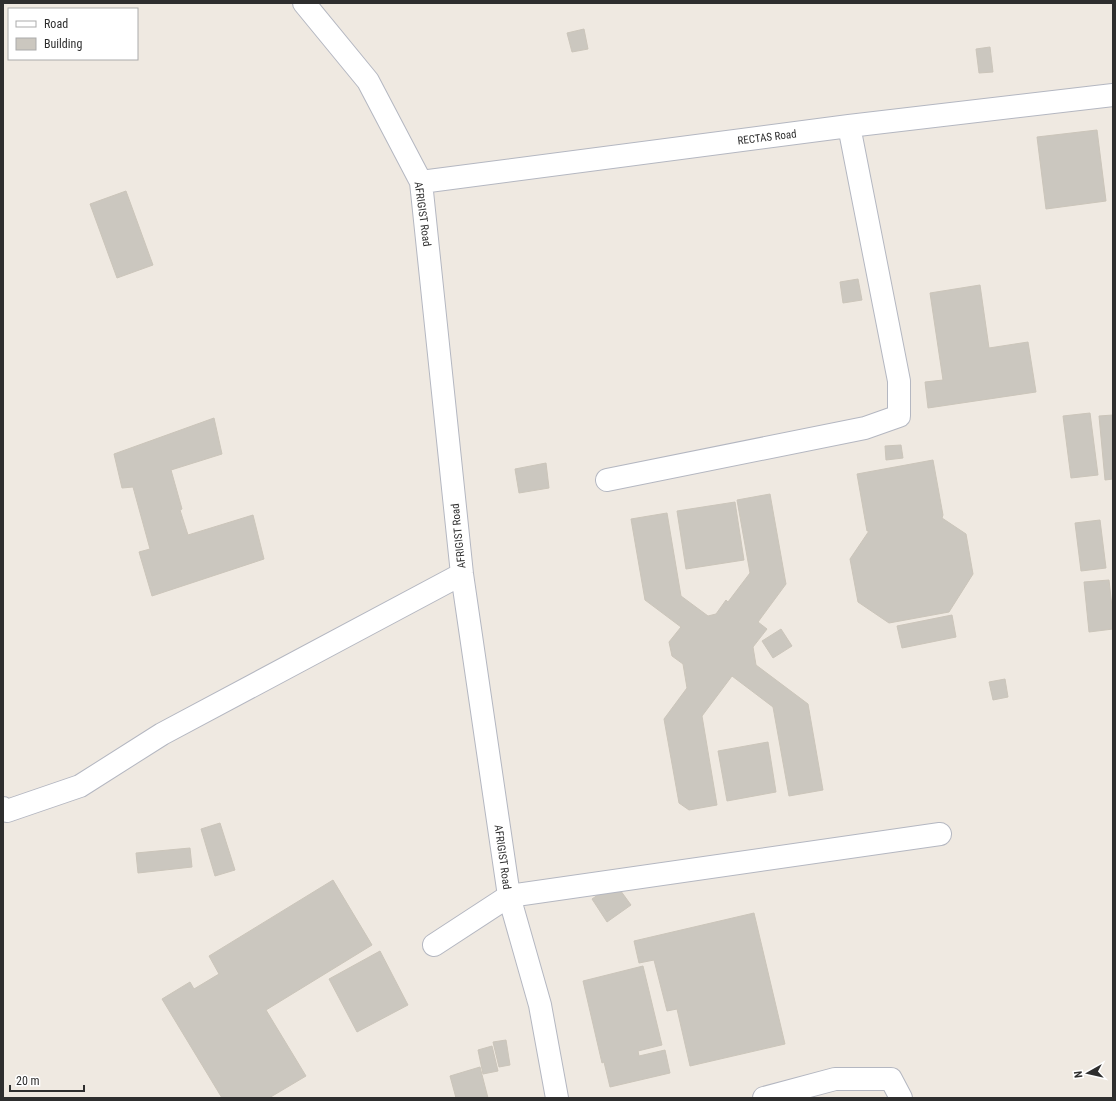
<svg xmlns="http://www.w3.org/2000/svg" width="1116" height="1101" viewBox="0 0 1116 1101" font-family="'Roboto Condensed',sans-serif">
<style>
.building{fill:#cbc7bf;stroke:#cbc5ba}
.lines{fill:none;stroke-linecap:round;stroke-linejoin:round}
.minor-casing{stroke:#b4b7c1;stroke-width:24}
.minor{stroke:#fff;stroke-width:22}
.labels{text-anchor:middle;stroke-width:3.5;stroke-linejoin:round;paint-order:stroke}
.street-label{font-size:11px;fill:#2e2e2e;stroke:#fff}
</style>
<rect width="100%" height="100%" fill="#efe9e1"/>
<path class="building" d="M 584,29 L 588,49 L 572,52 L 567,33 Z
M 990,47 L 993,72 L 979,73 L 976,49 Z
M 1097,130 L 1106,201 L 1046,209 L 1037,137 Z
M 126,191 L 153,265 L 117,278 L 90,204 Z
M 858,279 L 862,300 L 843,303 L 840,282 Z
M 980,285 L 989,348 L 1028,342 L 1036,392 L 928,408 L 925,382 L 943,380 L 930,293 Z
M 1090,413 L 1098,475 L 1071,478 L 1063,416 Z
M 1113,415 L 1113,479 L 1105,480 L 1099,416 Z
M 214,418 L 222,454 L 171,470 L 182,509 L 180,510 L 188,535 L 253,515 L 264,559 L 152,596 L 139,552 L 150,549 L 133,487 L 122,488 L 114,454 Z
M 901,445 L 903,458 L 886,460 L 885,446 Z
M 933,460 L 943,515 L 942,518 L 966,534 L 973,574 L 949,612 L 889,623 L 858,602 L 850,559 L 869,531 L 867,531 L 857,474 Z
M 546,463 L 549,488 L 519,493 L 515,469 Z
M 770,494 L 786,584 L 758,622 L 767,629 L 753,647 L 756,665 L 808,704 L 823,790 L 789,796 L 773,707 L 732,676 L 702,716 L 717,805 L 689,810 L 679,803 L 664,719 L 687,688 L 683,664 L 672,656 L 669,642 L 681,627 L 645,600 L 631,519 L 667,513 L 681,596 L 708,616 L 716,614 L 726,600 L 728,602 L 750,573 L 737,500 Z
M 735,502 L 744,560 L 686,569 L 677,511 Z
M 1100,520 L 1106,568 L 1081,571 L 1075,523 Z
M 1109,580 L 1113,616 L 1113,629 L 1089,632 L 1084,582 Z
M 952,615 L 956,637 L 902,648 L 897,626 Z
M 781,629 L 792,646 L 773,658 L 762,641 Z
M 1005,679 L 1008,697 L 993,700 L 989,682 Z
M 768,742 L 776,792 L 727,801 L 718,751 Z
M 220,823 L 235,870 L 215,876 L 201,829 Z
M 190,848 L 192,867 L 138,873 L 136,853 Z
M 333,880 L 372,945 L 266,1010 L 306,1076 L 269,1098 L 222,1098 L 162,999 L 190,982 L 194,989 L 219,974 L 209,956 Z
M 615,883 L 631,905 L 607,922 L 592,899 Z
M 754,913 L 785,1044 L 690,1066 L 677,1009 L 667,1011 L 654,960 L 639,963 L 634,941 Z
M 380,951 L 408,1005 L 357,1032 L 329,979 Z
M 643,966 L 662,1045 L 638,1051 L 639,1056 L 665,1050 L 670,1073 L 610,1087 L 604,1062 L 602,1063 L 583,981 Z
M 506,1040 L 510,1065 L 499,1067 L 493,1042 Z
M 492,1046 L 498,1071 L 483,1074 L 478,1050 Z
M 480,1067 L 488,1098 L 456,1098 L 450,1076 Z"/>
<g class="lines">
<defs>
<path id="minor" d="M 304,3 L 368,81 L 421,182 L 462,574 L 509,896 L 540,1005 L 557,1098
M 421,182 L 849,126 L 1113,95
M 607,480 L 865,428 L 899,416 L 899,381 L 849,126
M 3,808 L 7,811 L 80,786 L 162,734 L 462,574
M 434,945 L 509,896 L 940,834
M 764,1098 L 835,1079 L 891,1079 L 901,1098"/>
</defs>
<use href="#minor" class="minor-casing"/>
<use href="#minor" class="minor"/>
</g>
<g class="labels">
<g class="street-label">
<text transform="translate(767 137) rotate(-7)" y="4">RECTAS Road</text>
<text transform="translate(423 214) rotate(82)" y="4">AFRIGIST Road</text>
<text transform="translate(458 536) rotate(-96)" y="4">AFRIGIST Road</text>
<text transform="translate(503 857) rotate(82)" y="4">AFRIGIST Road</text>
</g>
</g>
<rect width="1116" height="1101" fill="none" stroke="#2e2e2e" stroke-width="8"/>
<rect x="8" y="8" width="130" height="52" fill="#ffffff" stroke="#ababab"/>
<rect x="16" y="21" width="20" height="6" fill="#ffffff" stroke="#ababab"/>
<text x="44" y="28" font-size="12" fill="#2e2e2e">Road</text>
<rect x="16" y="38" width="20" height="12" fill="#cbc7bf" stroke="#ababab"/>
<text x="44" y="48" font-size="12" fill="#2e2e2e">Building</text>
<g transform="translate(1088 1073) rotate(262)" stroke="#ffffff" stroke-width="3" paint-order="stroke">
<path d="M0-3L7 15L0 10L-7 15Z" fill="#2e2e2e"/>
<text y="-6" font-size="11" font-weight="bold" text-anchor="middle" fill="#2e2e2e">N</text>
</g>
<path d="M10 1085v6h74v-6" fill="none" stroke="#2e2e2e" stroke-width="2"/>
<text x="16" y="1085" font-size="12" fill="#2e2e2e" stroke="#ffffff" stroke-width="3" paint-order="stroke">20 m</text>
</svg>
